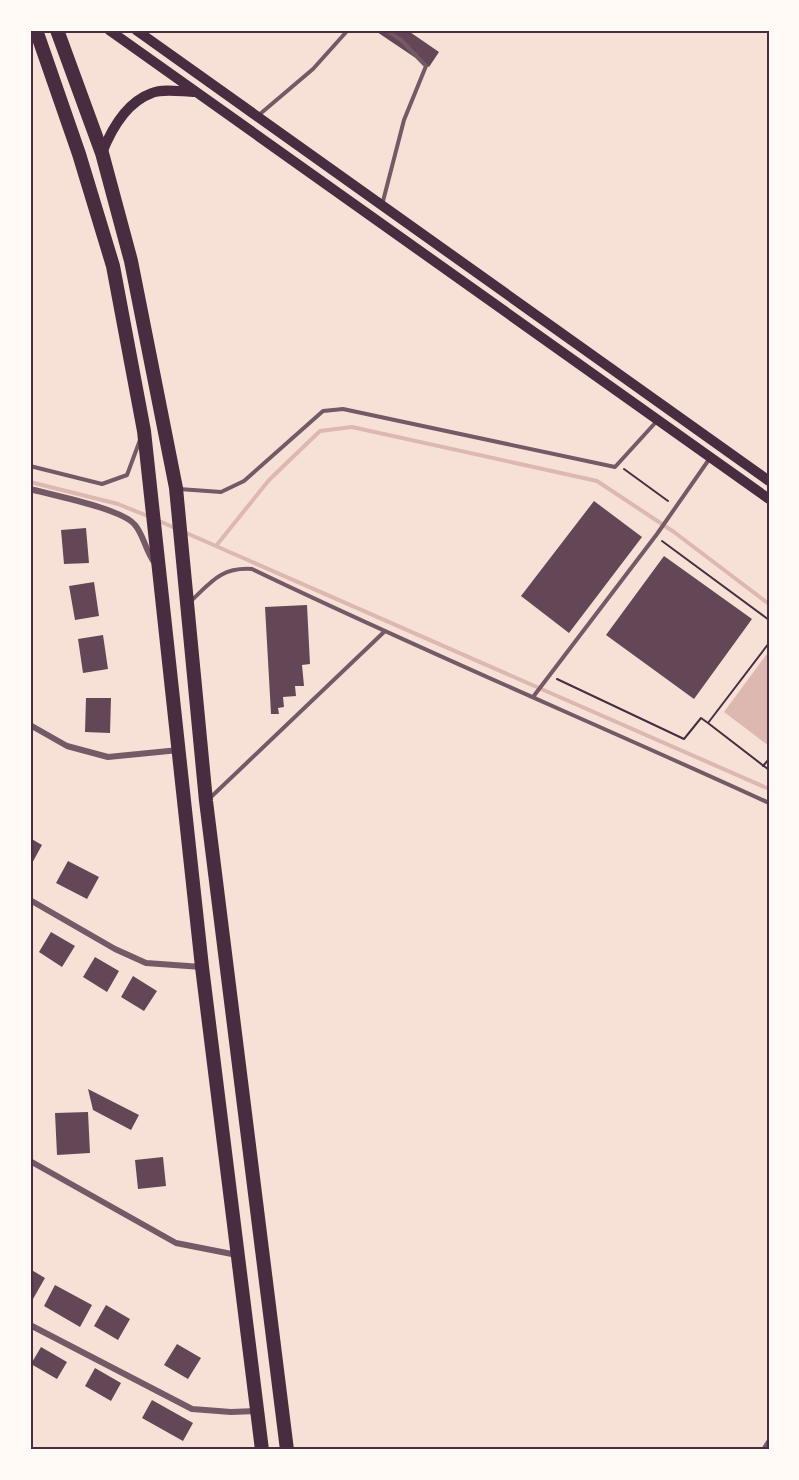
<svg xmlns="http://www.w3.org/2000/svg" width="799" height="1480" viewBox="0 0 799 1480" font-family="'PT Sans',sans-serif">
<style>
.water{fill:#dcb8b0}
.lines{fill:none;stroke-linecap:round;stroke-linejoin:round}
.stream{stroke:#dcb8b0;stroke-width:4}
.building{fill:#644757}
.path{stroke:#4a2c40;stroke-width:2}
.service{stroke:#755966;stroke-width:4}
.minor{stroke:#755966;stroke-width:6}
.secondary{stroke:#4a2c40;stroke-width:10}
.trunk{stroke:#4a2c40;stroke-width:14}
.neatline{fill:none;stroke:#4a2c40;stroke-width:2}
</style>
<rect width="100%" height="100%" fill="#f7e1d7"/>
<path class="water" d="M 769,651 L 769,746 L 724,712 Z"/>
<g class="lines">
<path class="stream" d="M 30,482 L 118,504 L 150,517
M 157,520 L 177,529
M 184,532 L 769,789
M 216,546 L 269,480 L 320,431 L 352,427 L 597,481 L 674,532 L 769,604"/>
</g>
<path class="building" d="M 374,30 L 407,30 L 439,52 L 429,67 Z
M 594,501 L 642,537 L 569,633 L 521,596 Z
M 86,528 L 89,563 L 64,564 L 61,530 Z
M 664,556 L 752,619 L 694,699 L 606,635 Z
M 94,582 L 99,616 L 75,620 L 69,586 Z
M 307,605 L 310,664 L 302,665 L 304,686 L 295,686 L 296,696 L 283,697 L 284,707 L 278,708 L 279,714 L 271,714 L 265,607 Z
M 103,635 L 108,669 L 83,673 L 78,639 Z
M 86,698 L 111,698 L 110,733 L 85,732 Z
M 30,838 L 42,845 L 30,867 Z
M 68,861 L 99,877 L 87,899 L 56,883 Z
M 51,932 L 75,946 L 62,967 L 39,952 Z
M 95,957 L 119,971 L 107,992 L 83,977 Z
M 133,976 L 157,991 L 144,1011 L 121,997 Z
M 88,1089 L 139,1115 L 131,1130 L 93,1110 Z
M 88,1112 L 90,1153 L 57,1155 L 55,1113 Z
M 163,1157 L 166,1186 L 138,1189 L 135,1160 Z
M 30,1269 L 45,1278 L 33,1299 L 30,1297 Z
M 55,1285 L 92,1305 L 80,1327 L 44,1306 Z
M 106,1305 L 130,1319 L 118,1340 L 94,1326 Z
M 177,1344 L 201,1358 L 188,1379 L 164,1365 Z
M 41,1347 L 67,1362 L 57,1379 L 31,1364 Z
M 95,1368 L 121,1383 L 111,1401 L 85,1386 Z
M 152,1400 L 193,1423 L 183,1441 L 142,1418 Z"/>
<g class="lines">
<path class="path" d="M 624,469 L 668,501
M 662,541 L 769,620
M 769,643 L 708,723 L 769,770
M 557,679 L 684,739 L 701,718 L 708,723
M 763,766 L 769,759"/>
<path class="service" d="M 260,114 L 313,69 L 348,30
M 382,205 L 404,120 L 426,66 L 401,40 L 386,30
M 30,466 L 102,484 L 127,475 L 140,440
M 179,489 L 221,492 L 244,481 L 323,411 L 343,409 L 615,467 L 656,422
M 191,601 C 211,582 221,567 252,569 C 422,651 597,724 769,803
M 533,697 L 657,534 L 710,458
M 211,797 L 384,632"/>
<path class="minor" d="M 30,489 C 52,495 123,509 135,525 C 143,534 146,551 154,562
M 30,725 L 67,746 L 108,757 L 179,750
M 30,900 L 115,949 L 146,963 L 202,967
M 30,1161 L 176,1243 L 237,1255
M 30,1325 L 192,1409 L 231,1412 L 256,1411
M 764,1450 L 769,1442"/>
<path class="secondary" d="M 109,30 L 769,499
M 136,30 L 769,481
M 102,153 C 111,130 127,102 152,93 C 164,88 183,92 195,92"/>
<path class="trunk" d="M 36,30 L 79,154 L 113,266 L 144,431 L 202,967 L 262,1450
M 57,30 L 102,153 L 131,261 L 176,488 L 206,801 L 287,1450"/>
</g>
<rect width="799" height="1480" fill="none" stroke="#fffaf5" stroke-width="63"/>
<rect x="32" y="32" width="736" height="1416" class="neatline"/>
</svg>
